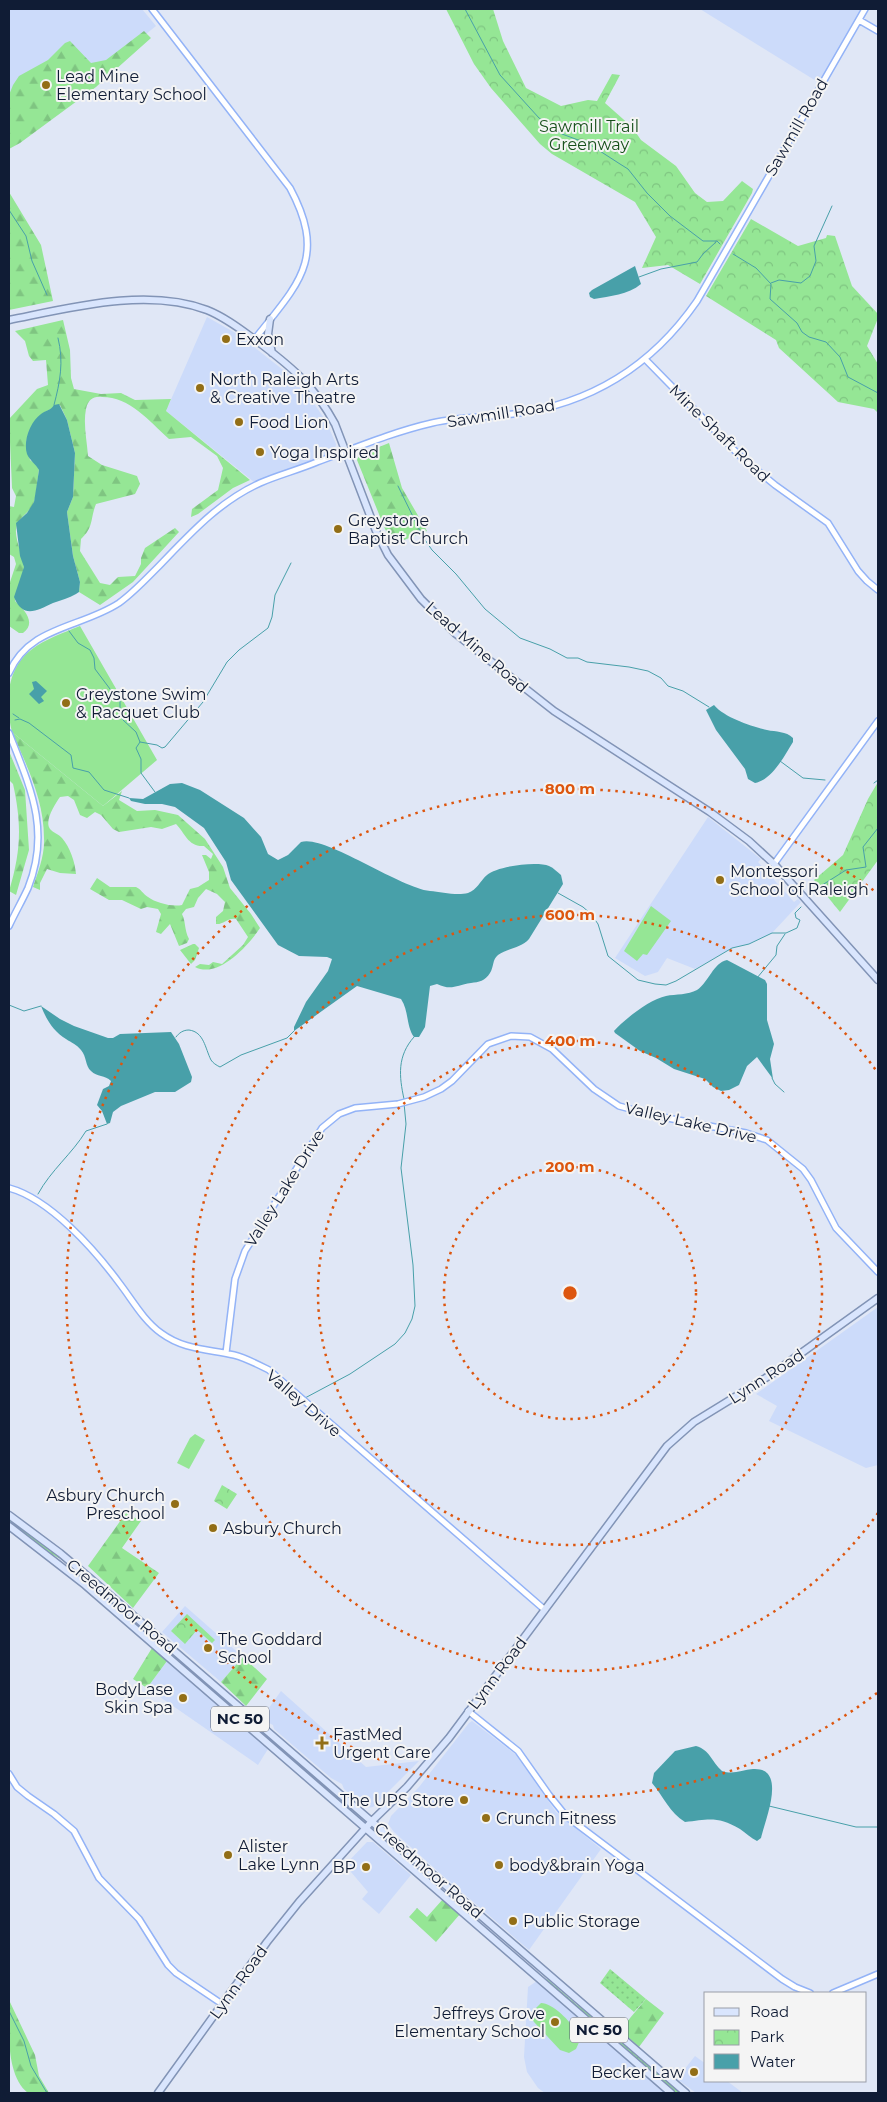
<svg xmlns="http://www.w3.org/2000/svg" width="887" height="2102" viewBox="0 0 887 2102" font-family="Montserrat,sans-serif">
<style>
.built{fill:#ccdbfa}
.grass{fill:url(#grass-dots)}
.forest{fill:url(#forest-firs)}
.park{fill:url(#park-crowns)}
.garden{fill:#95e695}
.water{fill:#48a0a9}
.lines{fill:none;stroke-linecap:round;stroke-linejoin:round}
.stream{stroke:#48a0a9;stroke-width:1}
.minor-casing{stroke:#93b3f7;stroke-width:8}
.major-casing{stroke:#8294b6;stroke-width:9}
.minor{stroke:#fff;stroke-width:5}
.major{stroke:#d9e5fd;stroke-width:6}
.ring{fill:none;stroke:#dd560e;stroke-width:2.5;stroke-dasharray:2.5 5}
.poi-dot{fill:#926e16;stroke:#f4f4f4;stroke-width:2}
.labels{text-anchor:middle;stroke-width:4;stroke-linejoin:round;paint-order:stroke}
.shield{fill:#f4f4f4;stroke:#545d6e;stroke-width:1}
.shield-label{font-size:15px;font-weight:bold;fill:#101c35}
.poi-label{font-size:16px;fill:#101c35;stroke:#f4f4f4;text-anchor:start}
.park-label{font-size:16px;fill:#16501a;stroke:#f4f4f4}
.street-label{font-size:16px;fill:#101c35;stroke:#f4f4f4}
.centre{fill:#dd560e;stroke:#f4f4f4;stroke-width:2.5}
.ring-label{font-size:15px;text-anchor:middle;font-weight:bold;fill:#dd560e;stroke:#f4f4f4;stroke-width:4;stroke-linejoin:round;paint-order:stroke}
</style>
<defs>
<pattern id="grass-dots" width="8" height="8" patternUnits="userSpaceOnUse" patternTransform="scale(1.25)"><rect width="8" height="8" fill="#95e695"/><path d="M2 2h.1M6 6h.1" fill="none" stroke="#7fc581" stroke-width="1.8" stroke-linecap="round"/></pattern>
<pattern id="forest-firs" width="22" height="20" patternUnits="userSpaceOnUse" patternTransform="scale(1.25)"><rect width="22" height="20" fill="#95e695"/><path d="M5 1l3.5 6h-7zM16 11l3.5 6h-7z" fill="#7fc581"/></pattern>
<pattern id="park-crowns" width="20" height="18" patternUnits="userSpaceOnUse" patternTransform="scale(1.25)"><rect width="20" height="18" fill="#95e695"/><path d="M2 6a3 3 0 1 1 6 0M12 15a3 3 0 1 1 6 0" fill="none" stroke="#7fc581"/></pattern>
</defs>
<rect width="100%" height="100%" fill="#e0e7f6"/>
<path class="built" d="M 9,9 L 142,9 L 156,26 L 9,144 Z
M 700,9 L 865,9 L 821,84 Z
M 207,317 L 239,335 L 287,373 L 304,389 L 326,421 L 336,444 L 335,451 L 331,454 L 254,482 L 166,411 Z
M 708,817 L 761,859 L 758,862 L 794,902 L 798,899 L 801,902 L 772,933 L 749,944 L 732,948 L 695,969 L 667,958 L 658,972 L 645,976 L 615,958 Z
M 878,1307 L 878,1465 L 866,1468 L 769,1421 L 777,1406 L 756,1394 Z
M 185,1606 L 243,1657 L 221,1682 L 162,1632 Z
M 167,1661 L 225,1711 L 229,1718 L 240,1724 L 268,1749 L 258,1765 L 147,1688 Z
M 281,1691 L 366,1767 L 419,1761 L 373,1807 L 366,1808 L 344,1789 L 342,1784 L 331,1778 L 274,1729 L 273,1725 L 261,1719 Z
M 472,1721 L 516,1755 L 556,1812 L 601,1849 L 529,1950 L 442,1875 L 394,1832 L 388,1824 L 391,1816 L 419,1787 L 469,1723 Z
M 367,1842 L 373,1842 L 411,1875 L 379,1914 L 362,1899 L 368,1892 L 345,1865 Z
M 537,1981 L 665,2093 L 545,2093 L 538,2088 L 527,2072 L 524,2057 L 528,1987 Z
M 695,2056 L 706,2064 L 706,2081 L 727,2081 L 743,2093 L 696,2093 L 677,2079 Z"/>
<path class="grass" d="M 9,1518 L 69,1563 L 51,1554 L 9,1522 Z
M 109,1600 L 124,1611 L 308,1769 L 307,1771 L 289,1758 Z
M 610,1969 L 646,1999 L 634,2012 L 600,1983 Z
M 547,1979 L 577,2005 L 594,2016 L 682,2093 L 676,2093 L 546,1980 Z"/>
<path class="forest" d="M 144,31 L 151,38 L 96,87 L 20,143 L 9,149 L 9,95 L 13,85 L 19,76 L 48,60 L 65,43 L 70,41 L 91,63 L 106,60 Z
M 9,192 L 41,245 L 53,301 L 9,310 Z
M 63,320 L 70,350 L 71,378 L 74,389 L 101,394 L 121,393 L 135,400 L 171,399 L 166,411 L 250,480 L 233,488 L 198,514 L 191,517 L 192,509 L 218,490 L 223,468 L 217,456 L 191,437 L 169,439 C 149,421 130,397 102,397 C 93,396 88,400 86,409 C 83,424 87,441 88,456 L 102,465 L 137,476 L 140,484 L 135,494 L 96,504 C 90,519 94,527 81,539 L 80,551 L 100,583 L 110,585 L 118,577 L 135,576 L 141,564 L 141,558 L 145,548 L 175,528 L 179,532 L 133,582 L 100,605 L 79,592 L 80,582 L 73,556 L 67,512 L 73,497 L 75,453 L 67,420 L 60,405 L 45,412 L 29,431 L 26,443 L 30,460 L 37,465 L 39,470 C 37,481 37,495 33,505 C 28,514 17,518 16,530 C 15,540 24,558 24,567 C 24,579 15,589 15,601 C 24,609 37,623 23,633 L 19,633 L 9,626 L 9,585 L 16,564 L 14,557 L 9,554 L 9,506 L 14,507 L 16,496 L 12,488 L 9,419 L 37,389 L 48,385 L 46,360 L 33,361 L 29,356 L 25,341 L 15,331 Z
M 389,443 L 402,488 L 427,531 L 399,542 L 390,538 L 385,529 L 357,460 L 359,455 Z
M 12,732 L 103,806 L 122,791 L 119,800 L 137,811 L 155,810 L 178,815 L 205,839 L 223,867 L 230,888 L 251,914 L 260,928 C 248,946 218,979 195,967 L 200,964 L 209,965 L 213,962 L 222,964 L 243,945 L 248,937 L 236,919 C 228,917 223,925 216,924 L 216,917 L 223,911 L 225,902 L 217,894 L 206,889 L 198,898 L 194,907 L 186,909 L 182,914 C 186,922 184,929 189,939 L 187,943 L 179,946 L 170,924 L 161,934 L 156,932 L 161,914 L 158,909 L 147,907 L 141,909 L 122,900 L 109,900 L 90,889 L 97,878 L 110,887 L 136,887 C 141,889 143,894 148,897 C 156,903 172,907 182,905 L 190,889 L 198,887 L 209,880 L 209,872 L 202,855 L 206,855 L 211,859 L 213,854 L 204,846 C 188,847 185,833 176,824 L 162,829 L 151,827 L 119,832 L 113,829 L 101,815 L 95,812 L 87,818 L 80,815 L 74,800 L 68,796 L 60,797 C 55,804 44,821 50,829 C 53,833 59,834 62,838 C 70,847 75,862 76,874 L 60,873 L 47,869 L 40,883 L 40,890 L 33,887 C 38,872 45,855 44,838 C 44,800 27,766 12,732 Z
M 9,751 L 25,790 L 29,850 L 16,895 L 9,891 C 21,852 22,824 13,784 L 9,780 Z
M 193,944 L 195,944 L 199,948 L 195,960 L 191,964 L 180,950 Z
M 126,1513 L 141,1521 L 122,1548 L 159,1573 L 133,1608 L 88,1566 Z
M 152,1648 L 167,1661 L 147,1688 L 133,1679 Z
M 243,1657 L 267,1679 L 246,1706 L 221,1682 Z
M 443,1899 L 460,1914 L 436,1942 L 409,1917 L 417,1908 L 427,1917 Z
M 646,1999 L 664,2013 L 639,2047 L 620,2030 Z
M 9,2000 L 35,2055 L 39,2076 L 49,2093 L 28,2093 C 5,2075 9,2027 9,2000 Z"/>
<path class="park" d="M 446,9 L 493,9 L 503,41 L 526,88 L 561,106 L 588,100 L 597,101 L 612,74 L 620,75 L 605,103 L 632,127 L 641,140 L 676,166 L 695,193 L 707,202 L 723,201 L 742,181 L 753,189 L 752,193 L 700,284 L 668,265 L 642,268 L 656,237 L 635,202 L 552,154 L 540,144 L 491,88 L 474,64 Z
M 751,219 L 798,246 L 826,238 L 827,235 L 835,236 L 852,286 L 878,314 L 878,318 L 867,346 L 878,364 L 878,413 L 874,409 L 838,402 L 779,348 L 776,340 L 706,296 Z
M 878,782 L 878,860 L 840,912 L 814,880 L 843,855 L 868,799 Z
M 222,1485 L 237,1494 L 227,1509 L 214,1501 Z
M 187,1614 L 215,1640 L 212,1643 L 197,1630 L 185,1644 L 171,1631 Z"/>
<path class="garden" d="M 80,626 L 157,760 L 103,806 L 12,732 C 5,704 6,669 31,650 C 45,639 63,633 80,626 Z
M 651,906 L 671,921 L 647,955 L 643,954 L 637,961 L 624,951 Z
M 195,1434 L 205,1440 L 189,1469 L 177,1463 L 190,1438 Z
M 541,2003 C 554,2003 577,2027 580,2040 L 576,2049 L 569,2053 L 560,2050 L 534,2022 L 532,2019 L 533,2011 Z"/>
<path class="water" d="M 635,266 L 641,284 C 628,295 610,296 594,299 L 590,297 L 589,293 L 592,290 Z
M 59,404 L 67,420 L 75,453 L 73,497 L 67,512 L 73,556 L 80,582 L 79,592 L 76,594 C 69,598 61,600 53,603 C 36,611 23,619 14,597 L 24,567 L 20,556 L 16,523 L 27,513 L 34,502 L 39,470 C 36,464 30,461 27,454 C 23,441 30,422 41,414 C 46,410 50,411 54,405 Z
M 36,681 L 47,691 L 41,697 L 44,701 L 39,704 L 29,694 L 34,689 L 32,682 Z
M 714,705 C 725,718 751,726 767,730 C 776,732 786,731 793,738 L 793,742 C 785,755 772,780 755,783 L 748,779 L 745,769 L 716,730 L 706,710 Z
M 182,783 L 200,790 L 244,818 L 261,837 L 268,854 L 278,860 L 288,855 L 301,842 C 324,834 398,887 430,891 C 441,892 457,896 468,893 C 477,890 480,881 487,875 C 497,866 537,861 549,866 C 554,868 557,872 561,875 L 563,884 L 529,939 C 521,948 508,948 498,955 C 492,960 494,967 490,973 C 485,981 479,982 471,983 C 456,985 452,991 437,984 L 430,986 L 425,1027 L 419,1037 L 414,1037 C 406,1026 409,1011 401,999 L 357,986 L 294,1031 L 294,1027 L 306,1002 L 328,971 L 332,959 L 327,957 L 299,956 L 278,945 L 231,880 L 226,862 L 204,828 L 175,807 L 162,804 L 145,804 L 131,801 L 129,798 L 143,799 L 170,784 Z
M 727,960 L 765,980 L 767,984 L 767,1020 L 774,1044 L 770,1059 L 773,1079 L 757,1057 L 747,1066 L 739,1085 L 729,1090 L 721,1091 L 713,1087 L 705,1079 L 674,1069 L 656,1058 L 640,1051 L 615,1033 L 614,1031 C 625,1019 650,999 666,996 C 676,994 688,995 697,990 C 709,982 713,963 727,960 Z
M 41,1006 L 60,1019 L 74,1026 L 108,1038 L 113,1038 L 120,1034 L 171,1032 L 179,1044 L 192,1077 L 191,1082 L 175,1092 L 155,1092 L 121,1106 L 113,1112 L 110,1123 L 107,1124 L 102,1111 L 97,1105 L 103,1089 L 109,1086 L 111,1081 C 105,1075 97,1077 91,1071 C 85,1066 87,1057 81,1050 C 76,1044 72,1043 66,1039 C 53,1031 46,1019 41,1006 Z
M 696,1746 C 710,1750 711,1761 722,1771 C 733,1775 742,1770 753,1769 C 788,1767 765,1820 761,1838 L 757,1841 C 751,1838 746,1833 740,1829 C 718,1816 709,1819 685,1822 C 670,1813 663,1796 652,1783 L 654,1773 L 675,1751 Z"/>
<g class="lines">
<path class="stream" d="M 465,9 L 500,75 L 539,118 L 562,134 L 589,144 L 620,164 L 628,169 L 647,193 L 670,216 L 703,241 L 717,241 L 720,244
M 9,210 L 26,236 L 32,261 L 47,295
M 733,254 L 756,268 L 771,284 L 770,299 L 797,323 L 802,332 L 809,337 L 826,342 L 840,357 L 848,377 L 878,393
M 639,277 L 661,269 L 697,262 L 703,254 L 716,242
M 771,283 L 779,280 L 801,283 L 810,276 L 816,261 L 814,246 L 832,206
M 54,405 C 60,382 64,362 58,338
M 398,486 L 423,537 L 432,550 L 456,574 L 485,609 L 520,638 L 550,649 L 567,658 L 578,658 L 587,662 L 629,667 L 648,671 L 661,678 L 668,686 L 683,691 L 709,707
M 69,631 L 78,643 L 90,650 L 94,658 L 95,669 L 113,693 L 120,695 L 120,714 L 123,720 L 136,732 L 140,742 L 136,748 L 141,759 L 141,773 L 155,792
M 13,714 L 19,718
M 15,720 L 20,719 L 29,723 L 71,755 L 73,768 L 89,772 L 104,790 L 129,798
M 140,742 L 157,745 L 162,748 L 165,747 L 203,702 L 227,662 L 239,650 L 268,628 L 272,617 L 275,595 L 291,563
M 780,761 L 803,778 L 825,780
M 874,783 L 878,780
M 816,889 L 846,870 L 866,867 L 863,847 L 878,828
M 558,893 L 583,907 L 591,914 L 598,924 L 608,956 L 638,980 L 655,984 L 666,985 L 676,981 L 732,948 L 749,944 L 772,933 L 786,933 L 797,928 L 800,920 L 796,918 L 795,913 L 801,907
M 757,978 L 776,955 L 777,946 L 785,934
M 9,1005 L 24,1011 L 41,1006
M 176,1037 C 179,1033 183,1030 189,1030 C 204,1032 205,1048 211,1060 C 213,1063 216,1065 220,1067 L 241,1055 L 287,1038 L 294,1031
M 772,1078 L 775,1084 L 784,1092
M 404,1099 C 399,1076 397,1056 414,1037
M 38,1194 C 51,1170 72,1154 86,1131 L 107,1124
M 305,1398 L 350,1374 L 395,1344 L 405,1333 L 412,1319 L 415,1306 L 413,1265 L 401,1168 L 406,1124 L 404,1103
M 769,1806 L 856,1827 L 878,1827
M 9,2011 L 24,2041 L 31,2066 L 47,2093"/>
<defs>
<path id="minor" d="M 152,9 L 290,188 C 328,259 298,284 254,340
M 859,20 L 878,31
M 645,359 L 741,457 L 775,485 L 828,523 L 858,571 L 867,581 L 878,590
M 9,673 C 29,626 81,628 119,603 C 133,593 145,580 157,568 C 189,535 218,502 260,483 C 278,475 298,470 317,462 C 355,448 393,432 432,423 C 459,417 486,417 513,414 C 592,404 652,366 697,301 L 865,9
M 9,733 C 30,787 51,830 28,888 C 22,901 15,913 9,926
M 774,864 L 878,721
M 9,1188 C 50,1199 95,1250 120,1284 C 133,1301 144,1321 161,1333 C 184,1350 208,1349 234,1355 C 246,1358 257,1364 269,1370 L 545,1610
M 226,1353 L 235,1279 L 245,1251 L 322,1128 L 339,1114 L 355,1108 L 398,1104 L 424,1097 L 441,1089 L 452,1081 L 488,1044 L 511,1036 L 530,1037 L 552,1049 L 594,1089 L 619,1106 L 657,1116 L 746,1133 L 767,1140 L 803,1169 L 811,1180 L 836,1228 L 878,1272
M 468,1711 L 518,1751 L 549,1795 L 566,1816 L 782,1979 L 795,1987 L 810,1993
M 9,1774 L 17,1787 L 28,1796 L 54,1814 L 74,1831 L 99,1878 L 139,1919 L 168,1965 L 176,1973 L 222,2004
M 833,1993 L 878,1974"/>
<path id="major" d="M 270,319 L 268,334 L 272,353
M 9,320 C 69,308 147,287 207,310 C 227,318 244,332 261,344 C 294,369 315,387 335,424 L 376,531 L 388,555 L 421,599 L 456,634 L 554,711 L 710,812 L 749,841 L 774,864 L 878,980
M 9,1515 L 60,1553 L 91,1579 L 686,2093
M 9,1526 L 85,1585 L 671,2093
M 158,2093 L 267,1942 L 299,1902 L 372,1821 L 407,1787 L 449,1738 L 667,1446 L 694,1422 L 772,1374 L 878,1298"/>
</defs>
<use href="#minor" class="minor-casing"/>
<use href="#major" class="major-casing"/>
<use href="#minor" class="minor"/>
<use href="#major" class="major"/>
</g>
<g class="ring">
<circle cx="570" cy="1293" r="126"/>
<circle cx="570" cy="1293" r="252"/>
<path d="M878 1513A378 378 0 1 1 878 1073"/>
<path d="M877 1693A504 504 0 1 1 877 893"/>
</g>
<g class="poi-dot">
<circle cx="46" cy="85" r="5"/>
<circle cx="226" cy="339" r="5"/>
<circle cx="200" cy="388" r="5"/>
<circle cx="239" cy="422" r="5"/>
<circle cx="260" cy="452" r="5"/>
<circle cx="338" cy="529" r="5"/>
<circle cx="66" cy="703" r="5"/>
<circle cx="720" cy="880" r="5"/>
<circle cx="175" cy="1504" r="5"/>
<circle cx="213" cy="1528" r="5"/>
<circle cx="208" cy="1648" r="5"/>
<circle cx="183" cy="1698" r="5"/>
<path d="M319.5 1735.5h5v5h5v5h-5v5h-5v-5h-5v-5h5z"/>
<circle cx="464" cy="1800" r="5"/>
<circle cx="486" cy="1818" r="5"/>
<circle cx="228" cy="1855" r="5"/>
<circle cx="499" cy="1865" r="5"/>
<circle cx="366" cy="1867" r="5"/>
<circle cx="513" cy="1921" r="5"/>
<circle cx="555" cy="2022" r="5"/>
<circle cx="694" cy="2072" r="5"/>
</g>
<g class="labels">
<g class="shield">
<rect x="211" y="1706.5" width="58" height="25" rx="4"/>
<rect x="570" y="2017.5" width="58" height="25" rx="4"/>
</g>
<g class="shield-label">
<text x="240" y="1724">NC 50</text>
<text x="599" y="2035">NC 50</text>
</g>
<g class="poi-label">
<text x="56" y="82">Lead Mine<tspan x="56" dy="18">Elementary School</tspan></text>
<text x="236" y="345">Exxon</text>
<text x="210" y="385">North Raleigh Arts<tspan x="210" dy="18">&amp; Creative Theatre</tspan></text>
<text x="249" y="428">Food Lion</text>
<text x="270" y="458">Yoga Inspired</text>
<text x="348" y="526">Greystone<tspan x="348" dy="18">Baptist Church</tspan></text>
<text x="76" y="700">Greystone Swim<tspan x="76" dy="18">&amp; Racquet Club</tspan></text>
<text x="730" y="877">Montessori<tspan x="730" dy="18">School of Raleigh</tspan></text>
<text x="165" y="1501" text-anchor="end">Asbury Church<tspan x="165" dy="18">Preschool</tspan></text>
<text x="223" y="1534">Asbury Church</text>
<text x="218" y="1645">The Goddard<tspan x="218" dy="18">School</tspan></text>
<text x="173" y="1695" text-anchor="end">BodyLase<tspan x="173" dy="18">Skin Spa</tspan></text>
<text x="333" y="1740">FastMed<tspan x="333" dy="18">Urgent Care</tspan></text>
<text x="454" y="1806" text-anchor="end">The UPS Store</text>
<text x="496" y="1824">Crunch Fitness</text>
<text x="238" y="1852">Alister<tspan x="238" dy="18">Lake Lynn</tspan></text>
<text x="509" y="1871">body&amp;brain Yoga</text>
<text x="356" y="1873" text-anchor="end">BP</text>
<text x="523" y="1927">Public Storage</text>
<text x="545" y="2019" text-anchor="end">Jeffreys Grove<tspan x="545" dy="18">Elementary School</tspan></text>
<text x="684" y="2078" text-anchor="end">Becker Law</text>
</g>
<g class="park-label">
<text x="589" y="132">Sawmill Trail<tspan x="589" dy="18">Greenway</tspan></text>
</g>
<g class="street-label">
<text transform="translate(796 127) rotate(-60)" y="6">Sawmill Road</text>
<text transform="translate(501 413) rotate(-9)" y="6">Sawmill Road</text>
<text transform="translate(720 433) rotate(44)" y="6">Mine Shaft Road</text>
<text transform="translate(477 647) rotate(41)" y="6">Lead Mine Road</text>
<text transform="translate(691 1122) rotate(13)" y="6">Valley Lake Drive</text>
<text transform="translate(284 1188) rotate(-58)" y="6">Valley Lake Drive</text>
<text transform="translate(766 1376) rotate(-33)" y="6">Lynn Road</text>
<text transform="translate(304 1403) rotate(41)" y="6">Valley Drive</text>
<text transform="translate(122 1606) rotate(40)" y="6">Creedmoor Road</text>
<text transform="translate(497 1673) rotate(-53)" y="6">Lynn Road</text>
<text transform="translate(429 1870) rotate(41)" y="6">Creedmoor Road</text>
<text transform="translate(238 1982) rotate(-54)" y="6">Lynn Road</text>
</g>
</g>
<circle cx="570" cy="1293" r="8" class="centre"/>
<g class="ring-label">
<text x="570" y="794">800 m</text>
<text x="570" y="920">600 m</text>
<text x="570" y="1046">400 m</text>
<text x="570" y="1172">200 m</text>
</g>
<rect width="887" height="2102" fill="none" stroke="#101c35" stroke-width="20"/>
<rect x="704" y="1992" width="162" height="90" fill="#f4f4f4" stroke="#999ea8"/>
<rect x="714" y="2008" width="25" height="8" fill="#d9e5fd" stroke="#999ea8"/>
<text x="750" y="2017" font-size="15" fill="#101c35">Road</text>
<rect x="714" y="2030" width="25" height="15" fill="url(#park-crowns)" stroke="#999ea8"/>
<text x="750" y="2042" font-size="15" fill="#101c35">Park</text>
<rect x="714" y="2054" width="25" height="15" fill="#48a0a9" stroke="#999ea8"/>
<text x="750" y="2067" font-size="15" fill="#101c35">Water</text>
</svg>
